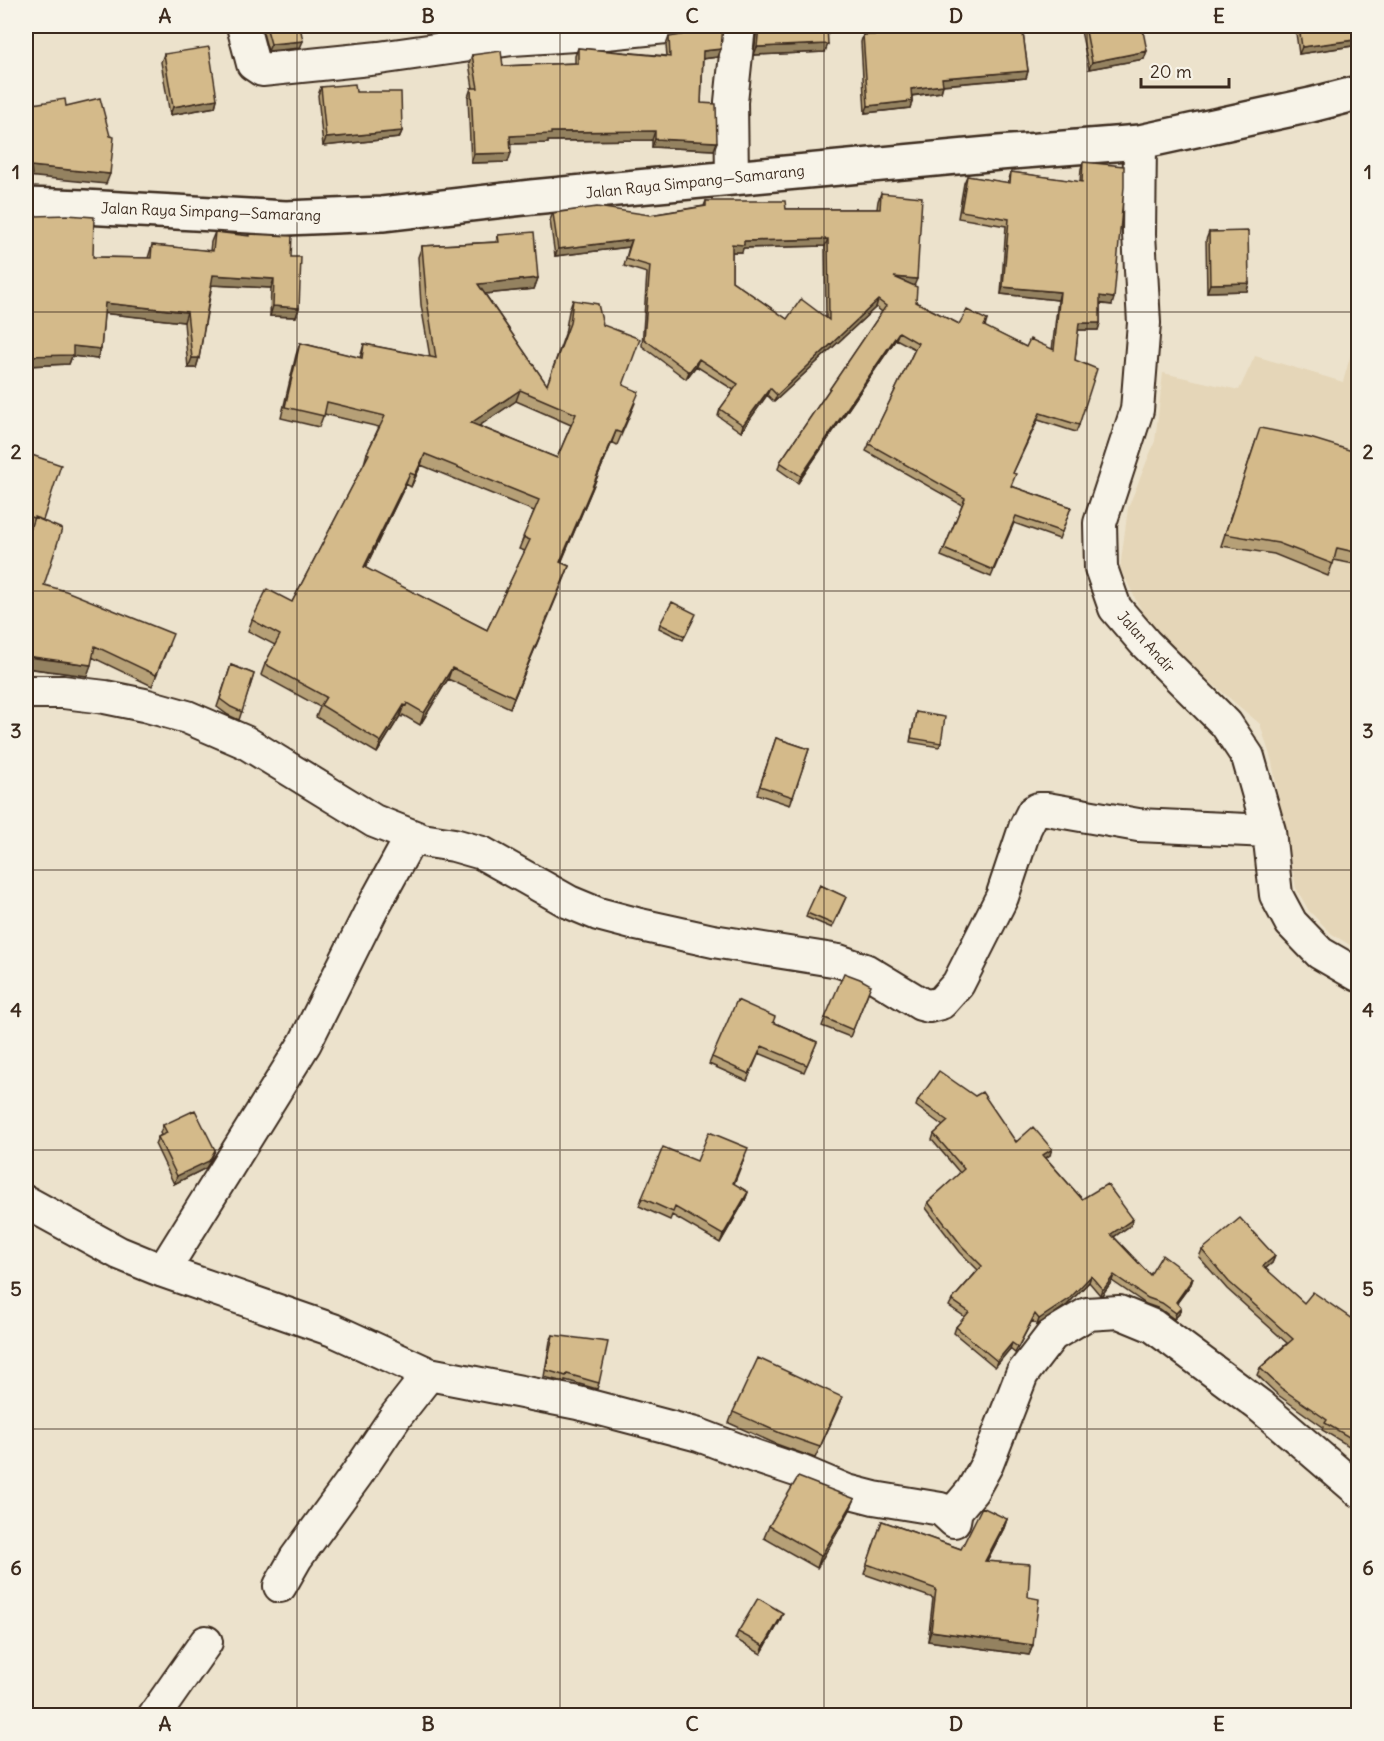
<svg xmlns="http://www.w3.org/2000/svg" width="1384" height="1741" viewBox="0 0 1384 1741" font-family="Delius,sans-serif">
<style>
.built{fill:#e5d6b8}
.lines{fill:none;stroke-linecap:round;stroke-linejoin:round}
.street-casing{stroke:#3b2a1e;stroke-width:36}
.secondary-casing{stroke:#3b2a1e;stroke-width:38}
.street{stroke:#f7f3e8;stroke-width:32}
.secondary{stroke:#f7f3e8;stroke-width:33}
.wall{fill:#b6a077;stroke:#3b2a1e;stroke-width:1.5;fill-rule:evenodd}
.shaded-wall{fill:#948261;stroke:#3b2a1e;stroke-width:1.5}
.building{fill:#d4ba8a;stroke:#3b2a1e;stroke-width:1.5;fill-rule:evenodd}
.grid{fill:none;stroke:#3b2a1e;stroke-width:1.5;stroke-opacity:0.55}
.labels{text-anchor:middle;stroke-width:4.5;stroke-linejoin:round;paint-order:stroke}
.street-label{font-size:15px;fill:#3b2a1e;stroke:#f7f3e8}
.neatline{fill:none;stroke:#3b2a1e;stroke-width:2}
.grid-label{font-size:20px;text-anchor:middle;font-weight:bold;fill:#3b2a1e}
</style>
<rect width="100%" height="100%" fill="#ece2cc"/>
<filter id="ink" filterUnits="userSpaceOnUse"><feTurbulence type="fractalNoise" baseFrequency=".0167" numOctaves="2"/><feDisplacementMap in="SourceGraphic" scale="12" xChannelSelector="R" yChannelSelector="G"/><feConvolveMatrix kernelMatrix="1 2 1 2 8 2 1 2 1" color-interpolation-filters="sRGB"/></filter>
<g filter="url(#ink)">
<path class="built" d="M 1358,329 L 1358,950 L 1332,934 L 1309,911 L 1296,888 L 1272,762 L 1260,724 L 1195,669 L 1145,618 L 1120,568 L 1128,508 L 1155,441 L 1163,373 L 1239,390 L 1255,356 L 1343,382 Z"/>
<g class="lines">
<defs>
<path id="street" d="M 243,26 L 253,64 L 262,70 L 379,58 L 512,39 L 606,33 L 676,26
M 1140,142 L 1139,234 L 1144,323 L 1137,410 L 1100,523 L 1101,568 L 1115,608 L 1145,643 L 1226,724 L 1248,757 L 1269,831 L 1276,895 L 1291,923 L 1320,953 L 1358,975
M 732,178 L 731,102 L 739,26
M 26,692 L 63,692 L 105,697 L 144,705 L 187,717 L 245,742 L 374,821 L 422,840 L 454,845 L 482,853 L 569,902 L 598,914 L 636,924 L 713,941 L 839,961 L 865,970 L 921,1004 L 929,1006 L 941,1003 L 958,984 L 1002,897 L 1025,828 L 1033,812 L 1038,809 L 1047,809 L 1138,825 L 1269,831
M 26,1202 L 119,1253 L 163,1271 L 333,1330 L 429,1374 L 578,1403 L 699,1435 L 754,1456 L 802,1472 L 847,1491 L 874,1498 L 941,1509 L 954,1521 L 956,1510 L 972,1491 L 987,1464 L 1022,1374 L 1052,1335 L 1087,1314 L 1119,1312 L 1153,1326 L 1259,1405 L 1358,1490
M 163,1271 L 305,1043 L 372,909 L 412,836
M 280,1586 L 296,1558 L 357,1474 L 396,1416 L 429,1374
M 154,1716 L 206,1642"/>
<path id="secondary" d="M 26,205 L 84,207 L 286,218 L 382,214 L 532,197 L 732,178 L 999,153 L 1140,142 L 1311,105 L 1358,93"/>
</defs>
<use href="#street" class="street-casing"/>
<use href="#secondary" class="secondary-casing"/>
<use href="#street" class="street"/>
<use href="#secondary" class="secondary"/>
</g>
<path class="wall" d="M 261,26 L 300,26 L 300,48 L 268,51 Z
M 757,26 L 827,26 L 825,52 L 754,55 Z
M 905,26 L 1023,26 L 1022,26 L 1028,71 L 1026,78 L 943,85 L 941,92 L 912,96 L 912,101 L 910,108 L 865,113 L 861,42 L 863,35 L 904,34 L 904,30 Z
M 1080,26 L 1142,26 L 1144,59 L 1089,69 Z
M 1295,26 L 1352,26 L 1352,46 L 1299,54 Z
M 669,37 L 718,57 L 703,59 L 701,103 L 714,150 L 652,147 L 652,140 L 548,141 L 548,143 L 511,144 L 508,162 L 471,163 L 468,97 L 471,88 L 473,88 L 469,63 L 472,55 L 503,66 L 575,63 L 575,56 L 578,48 L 667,56 L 666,45 Z
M 164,54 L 217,99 L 215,107 L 170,115 L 161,62 Z
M 321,87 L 356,92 L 402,131 L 399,138 L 323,146 L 318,95 Z
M 1083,162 L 1112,305 L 1100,304 L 1100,323 L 1098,330 L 1078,330 L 1075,360 L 1079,425 L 1076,432 L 1038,420 L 1013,473 L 1011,486 L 1071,507 L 1059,539 L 1014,523 L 991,577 L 941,556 L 962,505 L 866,451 L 915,349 L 896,339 L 798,483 L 778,469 L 780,462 L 882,312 L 876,307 L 774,402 L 767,395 L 741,432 L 718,416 L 720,409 L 734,390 L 696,366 L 686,379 L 642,346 L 647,273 L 624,266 L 629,247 L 555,256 L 550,220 L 553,213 L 650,215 L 704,206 L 706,201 L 786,209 L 877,209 L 878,201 L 881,193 L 914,286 L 916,302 L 959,324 L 987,320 L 985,327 L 1026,347 L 1052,350 L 1058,300 L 1001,294 L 1006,226 L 958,218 L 964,183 L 967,176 L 1008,183 L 1011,172 L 1080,182 L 1081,169 ZM 825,246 L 826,317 L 787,319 L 732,281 L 732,252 L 742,252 L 743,248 Z
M 26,212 L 35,216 L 93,257 L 148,258 L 152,245 L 210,251 L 211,242 L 215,232 L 248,236 L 249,234 L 291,257 L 299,308 L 296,317 L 270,316 L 271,288 L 212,285 L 199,358 L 196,368 L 188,368 L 184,322 L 104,313 L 101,349 L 97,359 L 72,356 L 69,364 L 26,366 Z
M 1209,232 L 1249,283 L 1247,291 L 1207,292 L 1206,240 Z
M 498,235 L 538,278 L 534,289 L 485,294 L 547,385 L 565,334 L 569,311 L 573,300 L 603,325 L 623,385 L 635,403 L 617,445 L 612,442 L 561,563 L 569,566 L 510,708 L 448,679 L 420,725 L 403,715 L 402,717 L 400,716 L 377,753 L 316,717 L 320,707 L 261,675 L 265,664 L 275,645 L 248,631 L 252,620 L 292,602 L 364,464 L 367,453 L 379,427 L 324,414 L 319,427 L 281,418 L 296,355 L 300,343 L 360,358 L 364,344 L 430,357 L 421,305 L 418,257 L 422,246 L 496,242 ZM 516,401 L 571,425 L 557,458 L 479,426 ZM 421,465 L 534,511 L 519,549 L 525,551 L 487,630 L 365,568 L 406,484 L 411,487 Z
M 1256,440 L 1359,453 L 1359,565 L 1334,560 L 1328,576 L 1274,554 L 1221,546 Z
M 26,453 L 43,521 L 44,585 L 169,645 L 152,686 L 92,657 L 87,676 L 26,668 L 26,540 L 31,526 L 26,524 Z
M 694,618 L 683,640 L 659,628 L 660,624 Z
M 231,665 L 254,674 L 239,720 L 228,715 L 217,707 Z
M 916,712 L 941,743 L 939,747 L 910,742 Z
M 776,738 L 809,749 L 790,805 L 757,794 Z
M 820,885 L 846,897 L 832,928 L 806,917 Z
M 868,993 L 850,1037 L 822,1026 L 825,1018 Z
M 773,1022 L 817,1042 L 804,1072 L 759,1053 L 747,1081 L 709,1064 L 712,1057 Z
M 918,1100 L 1050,1155 L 1046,1158 L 1082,1199 L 1133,1219 L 1131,1225 L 1114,1237 L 1150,1275 L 1193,1278 L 1191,1284 L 1177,1303 L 1179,1314 L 1174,1319 L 1160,1309 L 1146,1304 L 1112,1281 L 1102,1295 L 1100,1295 L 1089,1282 L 1067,1305 L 1037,1325 L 1032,1321 L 1015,1353 L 1010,1349 L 995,1367 L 954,1333 L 956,1327 L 965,1317 L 949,1306 L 952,1300 L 978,1270 L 960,1252 L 926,1208 L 928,1202 L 960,1173 L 932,1140 L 934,1134 L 943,1126 L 916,1106 Z
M 163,1125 L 212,1158 L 206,1168 L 174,1184 L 155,1144 L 158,1137 L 161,1135 L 160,1133 Z
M 745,1156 L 734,1184 L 748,1192 L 745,1200 L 720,1243 L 672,1215 L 670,1220 L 639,1206 L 642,1198 L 697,1161 Z
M 1202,1250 L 1275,1256 L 1272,1263 L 1265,1269 L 1304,1303 L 1359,1324 L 1359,1452 L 1322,1430 L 1323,1427 L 1278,1395 L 1257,1375 L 1260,1368 L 1287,1343 L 1227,1289 L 1199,1257 Z
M 553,1335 L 599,1383 L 597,1389 L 565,1380 L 564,1382 L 544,1377 L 550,1341 Z
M 838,1408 L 815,1458 L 776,1444 L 729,1423 L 733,1412 Z
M 850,1510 L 817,1568 L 764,1538 L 769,1526 Z
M 1007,1519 L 1004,1528 L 987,1561 L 1028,1597 L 1033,1645 L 1029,1655 L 928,1641 L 933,1598 L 864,1574 L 882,1521 L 961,1549 Z
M 780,1621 L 761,1654 L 735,1639 L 738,1632 Z"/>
<path class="shaded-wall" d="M 453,26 L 480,26 L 430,33 L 432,29 Z
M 1354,40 L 1352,46 L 1299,54 L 1302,47 Z
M 303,41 L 300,48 L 268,51 L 271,44 Z
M 828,44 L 825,52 L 754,55 L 757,47 Z
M 721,49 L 718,57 L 700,59 L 703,51 Z
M 1147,51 L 1144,59 L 1089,69 L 1092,62 Z
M 1028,71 L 1026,78 L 940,85 L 942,78 Z
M 943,85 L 941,92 L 908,96 L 911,89 Z
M 217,99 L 215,107 L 170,115 L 173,107 Z
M 912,101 L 910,108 L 865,113 L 868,106 Z
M 402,131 L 399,138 L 323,146 L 326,138 Z
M 655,131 L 652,140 L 548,141 L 548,143 L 507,144 L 510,136 L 551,132 Z
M 655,139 L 717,142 L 714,150 L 652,147 Z
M 511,153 L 508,162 L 471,163 L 474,154 Z
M 31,166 L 110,174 L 106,184 L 27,176 Z
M 32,176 L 28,186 L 26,187 L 26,178 Z
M 828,239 L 825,246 L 743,248 L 742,252 L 729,252 L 732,244 L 744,241 Z
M 632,240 L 629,247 L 555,256 L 558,249 Z
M 213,275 L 274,279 L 271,288 L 210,285 Z
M 894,277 L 917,279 L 914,286 Z
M 538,278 L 534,289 L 474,295 L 478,284 Z
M 1249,283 L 1247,291 L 1207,292 L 1210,284 Z
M 1003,287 L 1060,292 L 1058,300 L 1001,294 Z
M 1100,296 L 1114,298 L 1112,305 L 1097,303 Z
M 878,300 L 876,307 L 774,402 L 777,395 Z
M 105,303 L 187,312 L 184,322 L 101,313 Z
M 273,306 L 299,308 L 296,317 L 270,316 Z
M 1079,323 L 1100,323 L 1098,330 L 1077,330 Z
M 899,332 L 896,339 L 798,483 L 801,476 Z
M 73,346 L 101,349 L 97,359 L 72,356 L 69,364 L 26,366 L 26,356 Z
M 192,358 L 199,358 L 196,368 L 188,368 Z
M 699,359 L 696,366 L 686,379 L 689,372 Z
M 770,388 L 767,395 L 741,432 L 743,425 Z
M 520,390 L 516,401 L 467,434 L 471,423 Z
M 616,431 L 612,442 L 556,574 L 560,562 Z
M 425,454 L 421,465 L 411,487 L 415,475 Z
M 410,473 L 406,484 L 360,579 L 364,567 Z
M 569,566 L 565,577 L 510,708 L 514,697 Z
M 27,657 L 91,665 L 87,676 L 26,668 L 26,662 Z
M 452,668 L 448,679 L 420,725 L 424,713 Z
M 404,705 L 400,716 L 377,753 L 381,742 Z
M 1052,1149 L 1050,1155 L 1041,1161 L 1043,1155 Z
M 215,1150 L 212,1158 L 206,1168 L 174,1184 L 177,1176 Z
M 748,1192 L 745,1200 L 720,1243 L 723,1235 Z
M 1133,1219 L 1131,1225 L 1109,1240 L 1111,1234 Z
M 1275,1256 L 1272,1263 L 1260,1273 L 1263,1266 Z
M 1114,1275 L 1112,1281 L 1102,1295 L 1100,1295 L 1102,1289 Z
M 1091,1276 L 1089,1282 L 1067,1305 L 1037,1325 L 1039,1319 Z
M 1193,1278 L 1191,1284 L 1173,1308 L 1176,1302 Z
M 1181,1308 L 1179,1314 L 1174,1319 L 1176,1313 Z
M 1012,1343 L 1010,1349 L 995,1367 L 997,1361 Z
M 855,1499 L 850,1510 L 817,1568 L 821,1556 Z
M 1007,1519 L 1004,1528 L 982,1570 L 985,1561 Z
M 783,1613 L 780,1621 L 761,1654 L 764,1646 Z
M 931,1631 L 1033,1645 L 1029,1655 L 928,1641 Z"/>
<path class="building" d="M 266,26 L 300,26 L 303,41 L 271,44 Z
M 431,26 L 453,26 L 432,29 Z
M 694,26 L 723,26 L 721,49 L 703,51 L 701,103 L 716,104 L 717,142 L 655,139 L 655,131 L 551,132 L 551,134 L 510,136 L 511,153 L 474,154 L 471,88 L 478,88 L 472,55 L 501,51 L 503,66 L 578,63 L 578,48 L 670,57 L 669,37 L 681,35 L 689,32 Z
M 759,26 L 827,26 L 828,44 L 757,47 Z
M 906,26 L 1022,26 L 1028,71 L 942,78 L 943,85 L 911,89 L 912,101 L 868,106 L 863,35 L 907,34 Z
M 1085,26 L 1142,26 L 1147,51 L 1092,62 Z
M 1299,26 L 1352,26 L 1354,40 L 1302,47 Z
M 209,47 L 217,99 L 173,107 L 164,54 Z
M 355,84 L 356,92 L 401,92 L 402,131 L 326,138 L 321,87 Z
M 100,98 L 110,136 L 114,137 L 110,174 L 31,166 L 32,176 L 26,178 L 26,107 L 33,107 L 33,104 L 65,99 L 66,106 Z
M 1083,162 L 1124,166 L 1124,187 L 1114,298 L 1100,296 L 1100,323 L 1079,323 L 1075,360 L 1097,369 L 1079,425 L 1040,413 L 1013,473 L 1016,474 L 1011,486 L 1071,507 L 1062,532 L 1016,516 L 993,570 L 944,549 L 965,498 L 869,444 L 918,343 L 899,332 L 801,476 L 780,462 L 886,306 L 878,300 L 777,395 L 770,388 L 743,425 L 720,409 L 738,384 L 699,359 L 689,372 L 644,339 L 650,266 L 626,259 L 632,240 L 558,249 L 553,213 L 597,207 L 650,215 L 706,206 L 706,201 L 785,201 L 786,209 L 880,209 L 881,193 L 922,197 L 917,279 L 894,277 L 917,287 L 916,302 L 959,324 L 967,310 L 987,320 L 984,326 L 1026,347 L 1030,339 L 1054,350 L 1060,292 L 1003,287 L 1009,219 L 961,211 L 967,176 L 1010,183 L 1011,172 L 1082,182 ZM 828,239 L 829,320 L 801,299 L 787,319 L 732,281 L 732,244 L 744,245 L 744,241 Z
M 26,212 L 35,214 L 35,216 L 67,215 L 94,217 L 93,257 L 151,258 L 152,245 L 213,251 L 215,232 L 249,236 L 249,234 L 292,236 L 291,257 L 301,257 L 299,308 L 273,306 L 274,279 L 213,275 L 199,358 L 192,358 L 187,312 L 105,303 L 101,349 L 73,346 L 73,355 L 26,356 Z
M 1248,231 L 1249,283 L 1210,284 L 1209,232 Z
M 534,232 L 538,278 L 478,284 L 547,385 L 570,323 L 573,300 L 598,304 L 603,325 L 640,339 L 623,385 L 639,392 L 621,433 L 616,431 L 560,562 L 569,566 L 514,697 L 452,668 L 424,713 L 407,703 L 406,706 L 404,705 L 381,742 L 321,705 L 326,697 L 265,664 L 280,635 L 252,620 L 267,589 L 292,602 L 369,454 L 367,453 L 385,416 L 327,402 L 324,416 L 285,407 L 300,343 L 362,358 L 364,344 L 436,358 L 426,294 L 422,246 L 499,242 L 498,235 ZM 520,390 L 576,414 L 557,458 L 471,423 ZM 425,454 L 539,500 L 523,537 L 530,540 L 487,630 L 364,567 L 410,473 L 415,475 Z
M 1260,428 L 1310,438 L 1359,453 L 1359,553 L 1337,548 L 1333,564 L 1278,543 L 1225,534 Z
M 26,453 L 61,465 L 43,520 L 34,517 L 33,518 L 26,515 Z
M 34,517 L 62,529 L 44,585 L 66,591 L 173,634 L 156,675 L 95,646 L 91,665 L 26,656 L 26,541 Z
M 672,602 L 696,614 L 685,636 L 660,624 Z
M 231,665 L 254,674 L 242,712 L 231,707 L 220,699 Z
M 916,712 L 945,717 L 941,743 L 911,738 Z
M 776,738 L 809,749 L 793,797 L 760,786 Z
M 820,885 L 846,897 L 833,924 L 807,913 Z
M 844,973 L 860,979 L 871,985 L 853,1030 L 825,1018 Z
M 737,1000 L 775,1017 L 773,1022 L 817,1042 L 807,1065 L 762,1046 L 749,1074 L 712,1057 Z
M 939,1071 L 975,1096 L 982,1092 L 1016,1142 L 1033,1127 L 1052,1149 L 1043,1155 L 1082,1199 L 1107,1184 L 1133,1219 L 1111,1234 L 1150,1275 L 1162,1255 L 1193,1278 L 1176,1302 L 1181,1308 L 1176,1313 L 1162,1303 L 1148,1298 L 1114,1275 L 1104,1289 L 1102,1289 L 1091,1276 L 1069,1299 L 1039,1319 L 1035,1314 L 1018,1347 L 1012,1343 L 997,1361 L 956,1327 L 969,1312 L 952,1300 L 982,1266 L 962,1246 L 928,1202 L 964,1169 L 934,1134 L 948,1121 L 918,1100 Z
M 195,1110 L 215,1150 L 209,1161 L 177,1176 L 158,1137 L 167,1133 L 163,1125 Z
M 709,1132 L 748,1148 L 733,1183 L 748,1192 L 723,1235 L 675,1207 L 673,1212 L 642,1198 L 663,1147 L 697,1161 Z
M 1240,1218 L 1275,1256 L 1263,1266 L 1304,1303 L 1313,1292 L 1359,1324 L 1359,1443 L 1325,1423 L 1327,1420 L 1281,1388 L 1260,1368 L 1293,1339 L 1229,1282 L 1202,1250 Z
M 553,1335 L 608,1342 L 599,1383 L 567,1374 L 566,1376 L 546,1370 Z
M 758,1358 L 842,1397 L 820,1447 L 780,1433 L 733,1412 Z
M 798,1477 L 855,1499 L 821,1556 L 769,1526 Z
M 982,1507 L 1007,1519 L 985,1561 L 1030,1564 L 1028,1597 L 1039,1599 L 1033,1645 L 931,1631 L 936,1589 L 867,1564 L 882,1521 L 961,1549 Z
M 758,1598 L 783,1613 L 764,1646 L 738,1632 Z"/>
</g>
<path class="grid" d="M 297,26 L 297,1716M 560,26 L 560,1716M 824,26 L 824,1716M 1087,26 L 1087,1716M 26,312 L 1358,312M 26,591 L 1358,591M 26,870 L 1358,870M 26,1150 L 1358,1150M 26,1429 L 1358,1429"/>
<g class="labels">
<g class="street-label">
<text transform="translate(695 182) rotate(-6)" y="5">Jalan Raya Simpang—Samarang</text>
<text transform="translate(211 212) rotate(2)" y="5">Jalan Raya Simpang—Samarang</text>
<text transform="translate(1146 642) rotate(48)" y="5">Jalan Andir</text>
</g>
</g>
<rect width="1384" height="1741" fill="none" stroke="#f7f3e8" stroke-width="66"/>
<path d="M1141 78v9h88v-9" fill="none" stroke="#3b2a1e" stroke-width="3"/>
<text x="1150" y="78" font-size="18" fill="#3b2a1e" stroke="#f7f3e8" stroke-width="4.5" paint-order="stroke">20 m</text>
<rect x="33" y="33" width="1318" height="1675" class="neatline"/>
<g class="grid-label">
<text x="165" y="23">A</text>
<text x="428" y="23">B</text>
<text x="692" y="23">C</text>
<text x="956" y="23">D</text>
<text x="1219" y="23">E</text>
<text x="16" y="179">1</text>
<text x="1368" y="179">1</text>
<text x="16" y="459">2</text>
<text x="1368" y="459">2</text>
<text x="16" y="738">3</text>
<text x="1368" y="738">3</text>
<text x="16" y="1017">4</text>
<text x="1368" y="1017">4</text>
<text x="16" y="1296">5</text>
<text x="1368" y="1296">5</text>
<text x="16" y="1575">6</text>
<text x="1368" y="1575">6</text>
<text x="165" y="1731">A</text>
<text x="428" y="1731">B</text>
<text x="692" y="1731">C</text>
<text x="956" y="1731">D</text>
<text x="1219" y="1731">E</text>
</g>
</svg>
